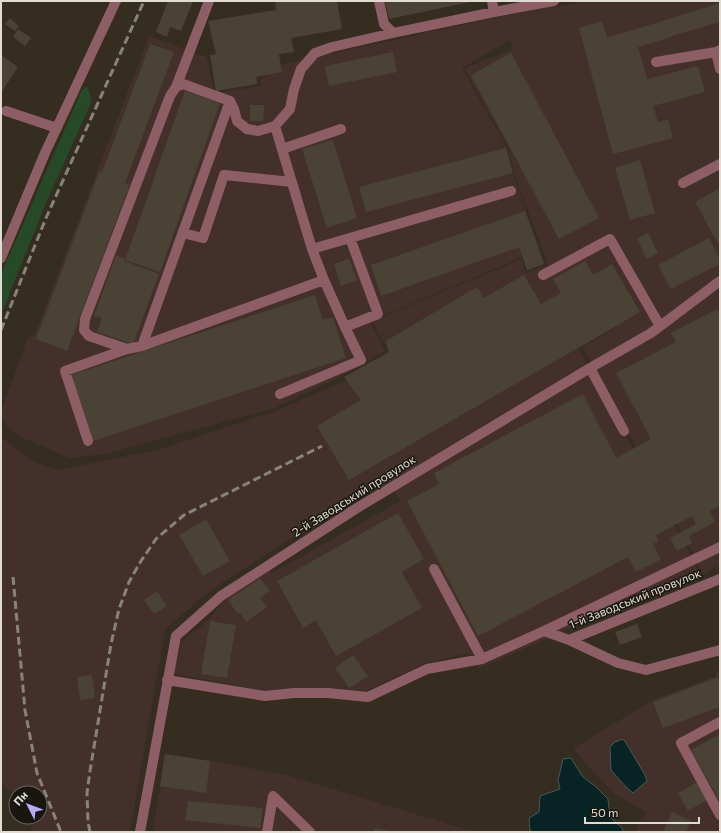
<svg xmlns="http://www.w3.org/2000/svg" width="721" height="833" viewBox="0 0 721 833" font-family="Commissioner,sans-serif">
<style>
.industrial{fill:#43302b}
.green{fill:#264a27}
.water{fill:#072323;stroke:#485a58}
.building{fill:#4a4335}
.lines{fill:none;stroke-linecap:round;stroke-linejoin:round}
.minor{stroke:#8e5e67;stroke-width:10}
.rail{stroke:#888378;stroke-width:3;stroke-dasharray:8 4;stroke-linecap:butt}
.labels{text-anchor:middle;stroke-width:3;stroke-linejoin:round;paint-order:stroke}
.street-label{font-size:12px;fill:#e0dcd4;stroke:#191610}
</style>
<rect width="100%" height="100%" fill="#342d20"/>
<path class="industrial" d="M 586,1 L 720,1 L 720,565 L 702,574 L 690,548 L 583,348 L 621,324 L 579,349 L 688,550 L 700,575 L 568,629 L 479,669 L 470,653 L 423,664 L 366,691 L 328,688 L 293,689 L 265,691 L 233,685 L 174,674 L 181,643 L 208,620 L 227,598 L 269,570 L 272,573 L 400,501 L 386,477 L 211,590 L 165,629 L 130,832 L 33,832 L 28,817 L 40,817 L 40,793 L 16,793 L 16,795 L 3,786 L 1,773 L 1,437 L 32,460 L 44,466 L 59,470 L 160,449 L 276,411 L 351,378 L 389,352 L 372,321 L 522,259 L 525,273 L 548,265 L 514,173 L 508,147 L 464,68 L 514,49 L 502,26 L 509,41 L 462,68 L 507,148 L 513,173 L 545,264 L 527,271 L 523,257 L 370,321 L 385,351 L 344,375 L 275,408 L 105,454 L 70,458 L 18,436 L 7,427 L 1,415 L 1,411 L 29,335 L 34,336 L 149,36 L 207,57 L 214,93 L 261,86 L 260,80 L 285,64 L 497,17 Z
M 720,670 L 720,832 L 636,832 L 637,825 L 647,813 L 613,793 L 573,749 L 652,700 L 716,676 L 715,672 Z
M 165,754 L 210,761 L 283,774 L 475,832 L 153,832 Z"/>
<path class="green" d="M 87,86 L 90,93 L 91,103 L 46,203 L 1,315 L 1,274 L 82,90 Z"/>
<path class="water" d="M 623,739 C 628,745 631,752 635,758 C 639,766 645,773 647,781 L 633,793 L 626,787 L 611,770 L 610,747 L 615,742 Z
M 571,758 L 582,776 L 596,787 L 608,799 L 610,817 L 622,828 L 623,832 L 536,832 L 530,831 L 529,818 L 539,812 L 540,796 L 560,789 L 558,780 L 563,759 Z"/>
<path class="building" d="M 168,1 L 193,1 L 181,31 L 170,27 L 167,37 L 156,32 Z
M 275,1 L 337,1 L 342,29 L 291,38 L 294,52 L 279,54 L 282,72 L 256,77 L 257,84 L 216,91 L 210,55 L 216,54 L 208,21 L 276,10 Z
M 385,1 L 470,1 L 470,2 L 389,19 Z
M 720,3 L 720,22 L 671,36 L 671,37 L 638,47 L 647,79 L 698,66 L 705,92 L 653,106 L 658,122 L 668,119 L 673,138 L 613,154 L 579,28 L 602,21 L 607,37 L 633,30 Z
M 10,18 L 19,26 L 15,31 L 5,24 Z
M 18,29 L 31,38 L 25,46 L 13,37 Z
M 150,44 L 174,52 L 125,183 L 130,184 L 67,351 L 36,339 L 99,172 L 102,173 Z
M 393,52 L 397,72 L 329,86 L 325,66 Z
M 511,53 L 599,218 L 559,239 L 471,75 Z
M 1,55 L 18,67 L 1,93 Z
M 185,91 L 220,103 L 160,272 L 125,260 Z
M 250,105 L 264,105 L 263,121 L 250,121 Z
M 333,140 L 357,218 L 327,228 L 302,149 Z
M 506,148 L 513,173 L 366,212 L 359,187 Z
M 640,160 L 655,213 L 630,220 L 615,168 Z
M 720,188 L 720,247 L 695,202 Z
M 525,211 L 544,264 L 527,270 L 519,247 L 381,296 L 371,265 Z
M 648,233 L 658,253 L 647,259 L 637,239 Z
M 709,238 L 720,260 L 720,264 L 671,289 L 658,265 Z
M 116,255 L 125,259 L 124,261 L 159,274 L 133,344 L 97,332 L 102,318 L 94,316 Z
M 349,259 L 357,280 L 341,286 L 334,264 Z
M 585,261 L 593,275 L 612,264 L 640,312 L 349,480 L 317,426 L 361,400 L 344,377 L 389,352 L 386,341 L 477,287 L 484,298 L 524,275 L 541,304 L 561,293 L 553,279 Z
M 315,295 L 323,320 L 333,317 L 346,358 L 93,441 L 71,375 Z
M 717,309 L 720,314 L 720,506 L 710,511 L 715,522 L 689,536 L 692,543 L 677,551 L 670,538 L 696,524 L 692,516 L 656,535 L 659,541 L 653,544 L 661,559 L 636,572 L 628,557 L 478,636 L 407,501 L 439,484 L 434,473 L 583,394 L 616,458 L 651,439 L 616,373 L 676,342 L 671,333 Z
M 398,513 L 424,559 L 402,572 L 422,608 L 336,656 L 316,620 L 303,628 L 277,581 Z
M 206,519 L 230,561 L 203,576 L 179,535 Z
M 260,578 L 270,591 L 260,598 L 267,607 L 246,622 L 240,612 L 238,614 L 228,600 Z
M 157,591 L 167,606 L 154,614 L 144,600 Z
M 210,621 L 236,625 L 227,678 L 201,674 Z
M 637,624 L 642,637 L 620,645 L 615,632 Z
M 353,655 L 368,676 L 349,688 L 335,668 Z
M 92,675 L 95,698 L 80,700 L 77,677 Z
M 718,677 L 720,682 L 720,707 L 663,728 L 653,702 Z
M 720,734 L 720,802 L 691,750 Z
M 165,754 L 210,761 L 206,793 L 160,786 Z
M 698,782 L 707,800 L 688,811 L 678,793 Z
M 188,801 L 263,808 L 260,828 L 185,820 Z
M 672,812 L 691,821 L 686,832 L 663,832 Z
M 374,828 L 390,831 L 390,832 L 373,832 Z"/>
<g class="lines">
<path class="minor" d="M 379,1 L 384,24 L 393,33
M 492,1 L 494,12
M 716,52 L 720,69
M 656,62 L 716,52 L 720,50
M 176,87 L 209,1
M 230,101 L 183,84 L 176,87 L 170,96 L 85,319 L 84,330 L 89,336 L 127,349 L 142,346 L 324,280 L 312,249 L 275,126
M 230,101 L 234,109 L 237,121 L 247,129 L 258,131 L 275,126 L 290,109 L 294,89 L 301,69 L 315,53 L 332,47 L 393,33 L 494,12 L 554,1
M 6,111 L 57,128
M 282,149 L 341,129
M 683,183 L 720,164
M 183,233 L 203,238 L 224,175 L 292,182
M 312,249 L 511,191
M 1,258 L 45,153 L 116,1
M 543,275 L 610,239 L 660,326
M 345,327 L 378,314 L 350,238
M 142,346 L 230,101
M 590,368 L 624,431
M 280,394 L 361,360 L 345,327 L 324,280
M 88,441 L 65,371 L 127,349
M 434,569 L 482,659
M 544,631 L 720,547
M 569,640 L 618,663 L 646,670 L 720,650
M 167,680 L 265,696 L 294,693 L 328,693 L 368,697 L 427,669 L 482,659 L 544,631 L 569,640 L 720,579
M 720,722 L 681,743 L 720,815
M 140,832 L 176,636 L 221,596 L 357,508 L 590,368 L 651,333 L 720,281
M 267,832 L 273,796 L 310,832"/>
<path class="rail" d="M 1,330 L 46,218 L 144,1
M 13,577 L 25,710 L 37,773 L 61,832
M 90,832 L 88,822 L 87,793 L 90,771 L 111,644 L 119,609 L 129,582 L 141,561 L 156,539 L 184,515 L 322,446"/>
</g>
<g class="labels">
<g class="street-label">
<text transform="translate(354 496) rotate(-32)" y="4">2-й Заводський провулок</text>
<text transform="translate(635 599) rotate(-22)" y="4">1-й Заводський провулок</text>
</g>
</g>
<rect width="721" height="833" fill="none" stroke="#e0dcd4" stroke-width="4"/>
<g transform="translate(28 805) rotate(312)"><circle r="19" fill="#191610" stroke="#69655e"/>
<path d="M0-3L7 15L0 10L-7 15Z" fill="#b4acf9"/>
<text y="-6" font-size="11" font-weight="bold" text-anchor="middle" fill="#e0dcd4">Пн</text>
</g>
<path d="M585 817v6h114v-6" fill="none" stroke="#e0dcd4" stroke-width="2"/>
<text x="591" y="817" font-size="12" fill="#e0dcd4" stroke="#191610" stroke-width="3" paint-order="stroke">50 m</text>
</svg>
